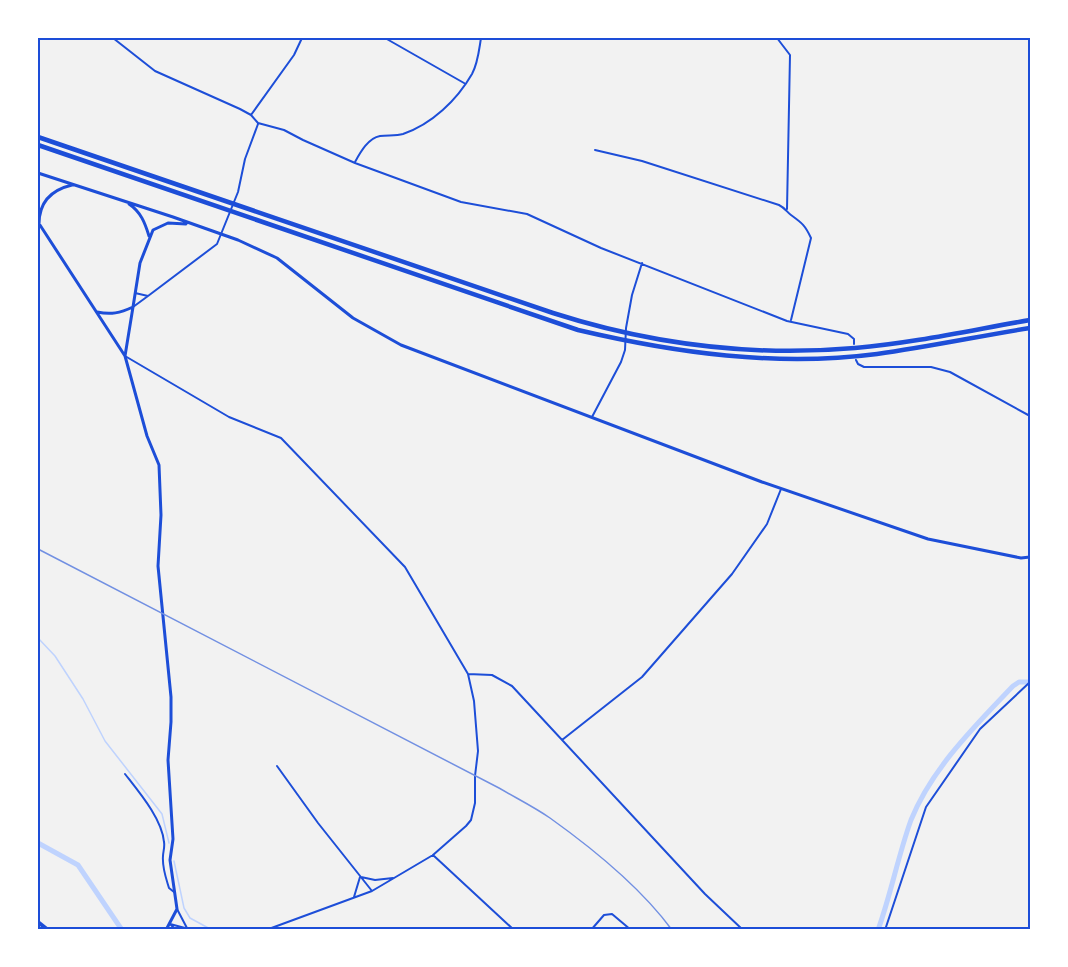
<svg xmlns="http://www.w3.org/2000/svg" width="1068" height="967" viewBox="0 0 1068 967" font-family="Literata,serif">
<style>
.lines{fill:none;stroke-linecap:round;stroke-linejoin:round}
.stream{stroke:#bfd3fe;stroke-width:1.5}
.canal{stroke:#bfd3fe;stroke-width:5}
.minor{stroke:#1d4ed8;stroke-width:2}
.tertiary{stroke:#1d4ed8;stroke-width:3}
.secondary{stroke:#1d4ed8;stroke-width:4}
.motorway{stroke:#1d4ed8;stroke-width:4.5}
.rail{stroke:#7290e2;stroke-width:1.5}
.neatline{fill:none;stroke:#1d4ed8;stroke-width:2}
</style>
<rect width="100%" height="100%" fill="#f2f2f2"/>
<g class="lines">
<path class="stream" d="M 38,638 L 55,656 L 83,699 L 105,741 L 162,814 L 169,843
M 174,861 L 184,908 L 190,918 L 212,930"/>
<path class="canal" d="M 38,843 L 78,865 L 122,930
M 878,930 C 891,894 898,856 911,820 C 932,768 975,726 1013,686 L 1019,682 L 1030,682"/>
<path class="minor" d="M 113,38 L 155,71 L 240,109 L 251,115 L 258,123 L 284,130 L 303,140 L 355,163 L 461,202 L 527,214 L 601,248 L 787,321 L 848,334 L 854,339 L 854,344
M 385,38 L 464,83
M 777,38 L 790,55 L 787,209
M 251,115 L 294,55 L 302,38
M 595,150 L 642,161 L 779,205 C 785,208 787,212 791,215 C 802,223 805,225 811,238 L 791,320
M 355,162 C 360,153 368,138 380,136 C 388,135 396,136 403,134 C 432,124 457,100 472,74 C 478,63 479,50 481,38
M 148,296 L 217,244 L 238,192 L 245,159 L 258,124
M 133,307 L 148,296 L 135,293
M 125,356 L 229,417 L 281,438 L 405,567 L 468,674
M 856,360 L 858,364 L 864,367 L 931,367 L 950,372 L 1030,416
M 592,417 L 621,362 L 625,350 L 626,328 L 632,295 L 642,263
M 562,740 L 642,677 L 732,574 L 767,524 L 781,489
M 277,766 L 318,823 L 372,891
M 125,774 C 139,792 162,819 164,842 C 165,847 163,852 163,856 C 162,868 166,878 169,888 L 174,892
M 433,855 L 514,930
M 361,877 L 375,880 L 393,878
M 354,897 L 360,877
M 177,909 L 188,930
M 170,924 L 185,928
M 170,924 L 176,930
M 266,930 L 372,891 L 433,855 L 466,826 L 471,820 L 475,803 L 475,776 L 478,751 L 474,701 L 468,674 L 492,675 L 512,686 L 705,894 L 743,930
M 591,930 L 604,915 L 612,914 L 631,930
M 885,930 L 926,807 L 980,729 L 1030,682"/>
<path class="tertiary" d="M 38,173 L 173,217 L 238,240 L 277,258 L 353,318 L 401,345 L 762,482 L 928,539 L 1021,558 L 1030,557
M 129,204 C 141,212 145,223 149,236
M 38,222 L 125,356
M 39,224 C 39,202 51,190 72,185
M 133,307 L 125,356 L 147,436 L 159,465 L 161,515 L 158,566 L 171,697 L 171,722 L 168,760 L 173,839 L 170,860 L 177,909 L 166,930
M 97,312 C 111,315 120,313 133,307 L 140,263 L 153,230 L 168,223 L 186,224"/>
<path class="secondary" d="M 38,922 L 48,930"/>
<path class="motorway" d="M 38,137 L 553,313 C 650,344 752,357 855,348 C 914,343 972,330 1030,320
M 38,145 L 578,330 C 676,353 776,367 877,354 C 928,347 980,336 1030,328"/>
<path class="rail" d="M 38,549 L 499,788 C 516,798 534,807 550,818 C 592,848 642,889 672,930"/>
</g>
<rect width="1068" height="967" fill="none" stroke="#ffffff" stroke-width="78"/>
<rect x="39" y="39" width="990" height="889" class="neatline"/>
</svg>
